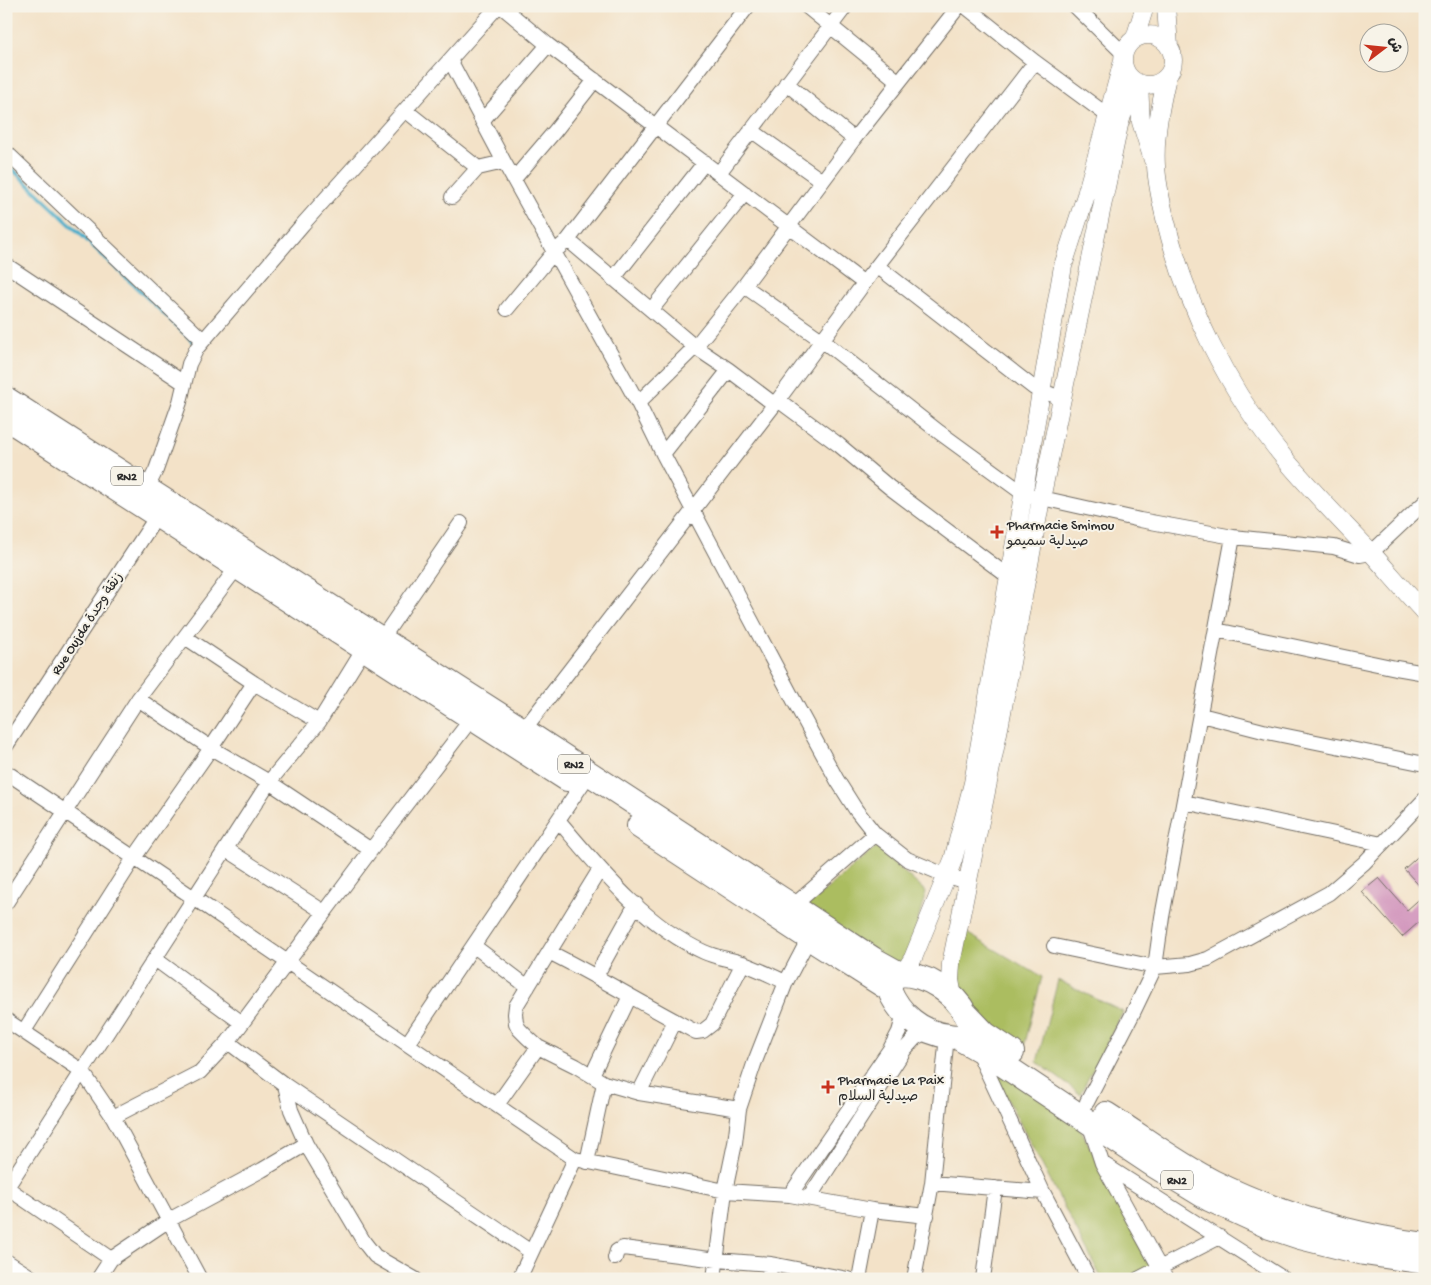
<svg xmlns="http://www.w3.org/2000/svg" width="1431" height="1285" viewBox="0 0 1431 1285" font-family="'Gochi Hand','Playpen Sans Arabic',sans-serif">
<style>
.green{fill:#abbd60;stroke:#6b7446}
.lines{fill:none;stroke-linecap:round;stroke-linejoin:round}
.stream{stroke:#4baeca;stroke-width:4}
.building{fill:#cf8eb9}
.minor-casing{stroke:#716b62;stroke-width:16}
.tertiary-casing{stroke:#716b62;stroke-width:19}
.trunk-casing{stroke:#716b62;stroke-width:26}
.minor{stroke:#fff;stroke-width:14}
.tertiary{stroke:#fff;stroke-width:18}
.trunk{stroke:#fff;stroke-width:24}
.poi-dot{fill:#c8321e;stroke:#f7f3e8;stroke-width:2}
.labels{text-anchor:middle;stroke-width:4;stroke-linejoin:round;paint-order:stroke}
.shield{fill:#f7f3e8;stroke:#686764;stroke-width:1}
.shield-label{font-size:12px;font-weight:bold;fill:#2b2b2b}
.poi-label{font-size:14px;fill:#2b2b2b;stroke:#f7f3e8;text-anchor:start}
.street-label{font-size:14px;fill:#2b2b2b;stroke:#f7f3e8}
</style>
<rect width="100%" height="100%" fill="#f7f3e8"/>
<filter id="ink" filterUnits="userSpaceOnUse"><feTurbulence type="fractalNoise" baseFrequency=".02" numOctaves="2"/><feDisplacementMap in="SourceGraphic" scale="10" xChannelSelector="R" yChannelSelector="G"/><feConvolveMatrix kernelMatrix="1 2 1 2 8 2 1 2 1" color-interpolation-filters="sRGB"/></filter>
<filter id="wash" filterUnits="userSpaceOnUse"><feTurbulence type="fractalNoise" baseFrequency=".0096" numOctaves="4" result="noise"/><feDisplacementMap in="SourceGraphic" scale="20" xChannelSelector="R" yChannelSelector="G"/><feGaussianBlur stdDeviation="1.12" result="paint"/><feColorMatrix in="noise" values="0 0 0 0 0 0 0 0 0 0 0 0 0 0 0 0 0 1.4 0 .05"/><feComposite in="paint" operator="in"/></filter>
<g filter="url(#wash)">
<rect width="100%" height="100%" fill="#f3e2c8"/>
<path class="green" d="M 876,847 L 926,892 L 902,978 L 801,911 Z
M 965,932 L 1042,977 L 1023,1051 L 950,1008 Z
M 1058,980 L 1123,1012 L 1080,1094 L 1037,1062 Z
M 990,1066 L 1075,1119 L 1161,1279 L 1102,1279 Z"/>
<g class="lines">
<path class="stream" d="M 6,163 L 196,344"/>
</g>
<g id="blocks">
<path class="building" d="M 1425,850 L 1425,892 L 1404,869 Z
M 1379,878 L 1407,910 L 1425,894 L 1425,931 L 1418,923 L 1402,937 L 1362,892 Z"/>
</g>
</g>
<g filter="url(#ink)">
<use href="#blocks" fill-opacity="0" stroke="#716b62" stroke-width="1"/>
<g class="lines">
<defs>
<path id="minor" d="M 501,6 L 548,45 L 864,283
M 806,6 L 899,82
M 965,6 L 1035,62 L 1107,115
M 1075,6 L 1124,54
M 450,60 L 504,162 L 638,403 L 663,454 L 800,712 L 837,780 L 856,810 L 875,834 L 907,859 L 947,876 L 968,882
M 786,83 L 854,139
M 405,110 L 478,168 L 504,162
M 482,121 L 548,45
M 751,130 L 822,181
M 6,152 L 203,340
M 719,173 L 846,6
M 514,179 L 555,131 L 595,80
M 452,197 L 478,168
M 568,240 L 695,347 L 729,370 L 774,404
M 6,265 L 184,383
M 877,266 L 1034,388 L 1061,398
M 613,279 L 705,162
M 744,286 L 823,341 L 939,432 L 1024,494 L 1140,520 L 1233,537 L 1334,547 L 1360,555 L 1371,553 L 1425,502
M 507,309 L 554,252 L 568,240 L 748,6
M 652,309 L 745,193
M 778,400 L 839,445 L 889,487 L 1009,577 L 1017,579
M 638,403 L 695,347 L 744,286 L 854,139 L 959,6
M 663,454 L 729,370
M 144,494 L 156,470 L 180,402 L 189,364 L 197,348 L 303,224 L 498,6
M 1216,630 L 1396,668 L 1425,673
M 185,637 L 254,683 L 319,722
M 381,640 L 461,523
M 138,699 L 211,748 L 269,782 L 371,850
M 1201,715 L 1267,732 L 1425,764
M 519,736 L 778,400 L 870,275 L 1035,62
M 6,746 L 161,510
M 6,772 L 194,898 L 575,1159 L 725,1191 L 790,1195 L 872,1210 L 927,1216
M 1184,802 L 1382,844
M 558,820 C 600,869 644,925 704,952 C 717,958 731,959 744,964 C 758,969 772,976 786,982
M 226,849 L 324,912
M 600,869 L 516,1006 L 515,1014 L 516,1023 L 519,1029 L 527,1037 L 538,1047 L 576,1066 L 604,1083 L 639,1093 L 739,1109
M 6,903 L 138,699 L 241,562
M 793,906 L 875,834
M 474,946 L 528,987
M 1054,946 L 1155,967 L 1190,964 L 1208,959 L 1329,893 L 1364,863 L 1425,799
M 549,952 C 599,977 646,1006 696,1032 L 703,1031 L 712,1024 L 743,963
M 155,959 L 242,1023
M 596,976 L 636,904
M 6,1020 L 82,1071 L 113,1117 L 200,1279
M 24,1031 L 134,858 L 211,748 L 254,683
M 228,1042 L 285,1085 L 531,1252
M 407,1044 L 589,774
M 977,1050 L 1043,1192 L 1089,1279
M 592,1075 L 630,996
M 285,1085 L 291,1110 L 306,1144 L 364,1242 L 375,1256 L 415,1279
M 639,1093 L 675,1021
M 1087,1102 L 1132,1015 L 1155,967 L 1162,917 L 1233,537
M 497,1105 L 538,1047
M 113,1117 L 200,1072 L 228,1042 L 371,850 L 472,718
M 1089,1123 L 1102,1163 L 1166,1279
M 587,1162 L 604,1083
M 1102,1163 L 1284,1279
M 932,1183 L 1043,1192
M 6,1187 L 111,1259
M 6,1189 L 269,782 L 319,722 L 367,644
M 790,1195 L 890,1049 L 899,1032 L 904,1014
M 809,1198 L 905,1049 L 915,1038 L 928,1031
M 615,1258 L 617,1251 L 623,1248 L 717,1260 L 771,1264 L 848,1279
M 6,1261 L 34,1279
M 98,1279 L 111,1259 L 169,1220 L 262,1170 L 306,1144
M 519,1279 L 575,1159
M 714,1279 L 725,1191 L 735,1143 L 739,1109 L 754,1064 L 786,982 L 809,938
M 768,1279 L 771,1264
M 859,1279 L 872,1210
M 914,1279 L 932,1183 L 947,1036
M 983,1279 L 995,1188
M 1138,1279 L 1220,1237"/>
<path id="tertiary" d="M 1166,6 L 1169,47
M1123 60a25 25 0 1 1 50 0a25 25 0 1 1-50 0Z
M 1135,38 L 1145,6
M 1167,77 C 1160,106 1154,137 1156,166 C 1157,184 1161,201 1165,218 C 1186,306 1228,390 1285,459 C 1311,490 1339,519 1367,548 C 1387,570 1405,592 1425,613
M 1139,84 L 1141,122 L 1153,160
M 903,974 L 913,958 L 953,860 L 973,783 L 1063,266 L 1086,195 L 1123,61
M 953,997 L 950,980 L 951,964 L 1000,723 L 1041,499 L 1119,125 L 1125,107 L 1137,83"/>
<path id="trunk" d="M 6,399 L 523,730 L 873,959 L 900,974
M 6,418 L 567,779
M 639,826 L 809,938 L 889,989
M 900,974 C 926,974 954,992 966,1015 C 969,1020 971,1027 967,1032 C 962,1038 955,1037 949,1036 C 921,1033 899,1014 889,989 L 892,979 Z
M 964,1012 L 985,1034 L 1012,1052
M 957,1037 L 987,1054 L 1155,1166 L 1209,1199 L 1270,1227 L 1300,1237 L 1364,1253 L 1425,1262
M 1106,1114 C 1142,1137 1176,1163 1213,1182 C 1280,1215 1351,1235 1425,1245"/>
</defs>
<use href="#minor" class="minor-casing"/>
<use href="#tertiary" class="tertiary-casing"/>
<use href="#trunk" class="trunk-casing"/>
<use href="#minor" class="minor"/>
<use href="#tertiary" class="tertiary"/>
<use href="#trunk" class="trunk"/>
</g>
</g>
<g class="poi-dot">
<path d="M994.5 524.5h5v5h5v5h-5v5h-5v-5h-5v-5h5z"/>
<path d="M825.5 1079.5h5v5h5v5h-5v5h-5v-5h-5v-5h5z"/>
</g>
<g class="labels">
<g class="shield">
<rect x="111" y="466.5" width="32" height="19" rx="4"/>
<rect x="558" y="754.5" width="32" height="19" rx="4"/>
<rect x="1161" y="1170.5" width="32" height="19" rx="4"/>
</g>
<g class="shield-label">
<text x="127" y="480">RN2</text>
<text x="574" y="768">RN2</text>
<text x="1177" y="1184">RN2</text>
</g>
<g class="poi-label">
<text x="1007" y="529">Pharmacie Smimou<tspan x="1007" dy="16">صيدلية سميمو</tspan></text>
<text x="838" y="1084">Pharmacie La Paix<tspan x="838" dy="16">صيدلية السلام</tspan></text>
</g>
<g class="street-label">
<text transform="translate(86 623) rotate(-57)" y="5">Rue Oujda زنقة وجدة</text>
</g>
</g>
<rect width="1431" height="1285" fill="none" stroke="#f7f3e8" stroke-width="25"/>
<g transform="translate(1384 48) rotate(74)"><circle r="24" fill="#f7f3e8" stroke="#a5a39c"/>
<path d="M0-4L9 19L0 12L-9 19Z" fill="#c8321e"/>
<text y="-8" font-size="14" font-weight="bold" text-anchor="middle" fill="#2b2b2b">ش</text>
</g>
</svg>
